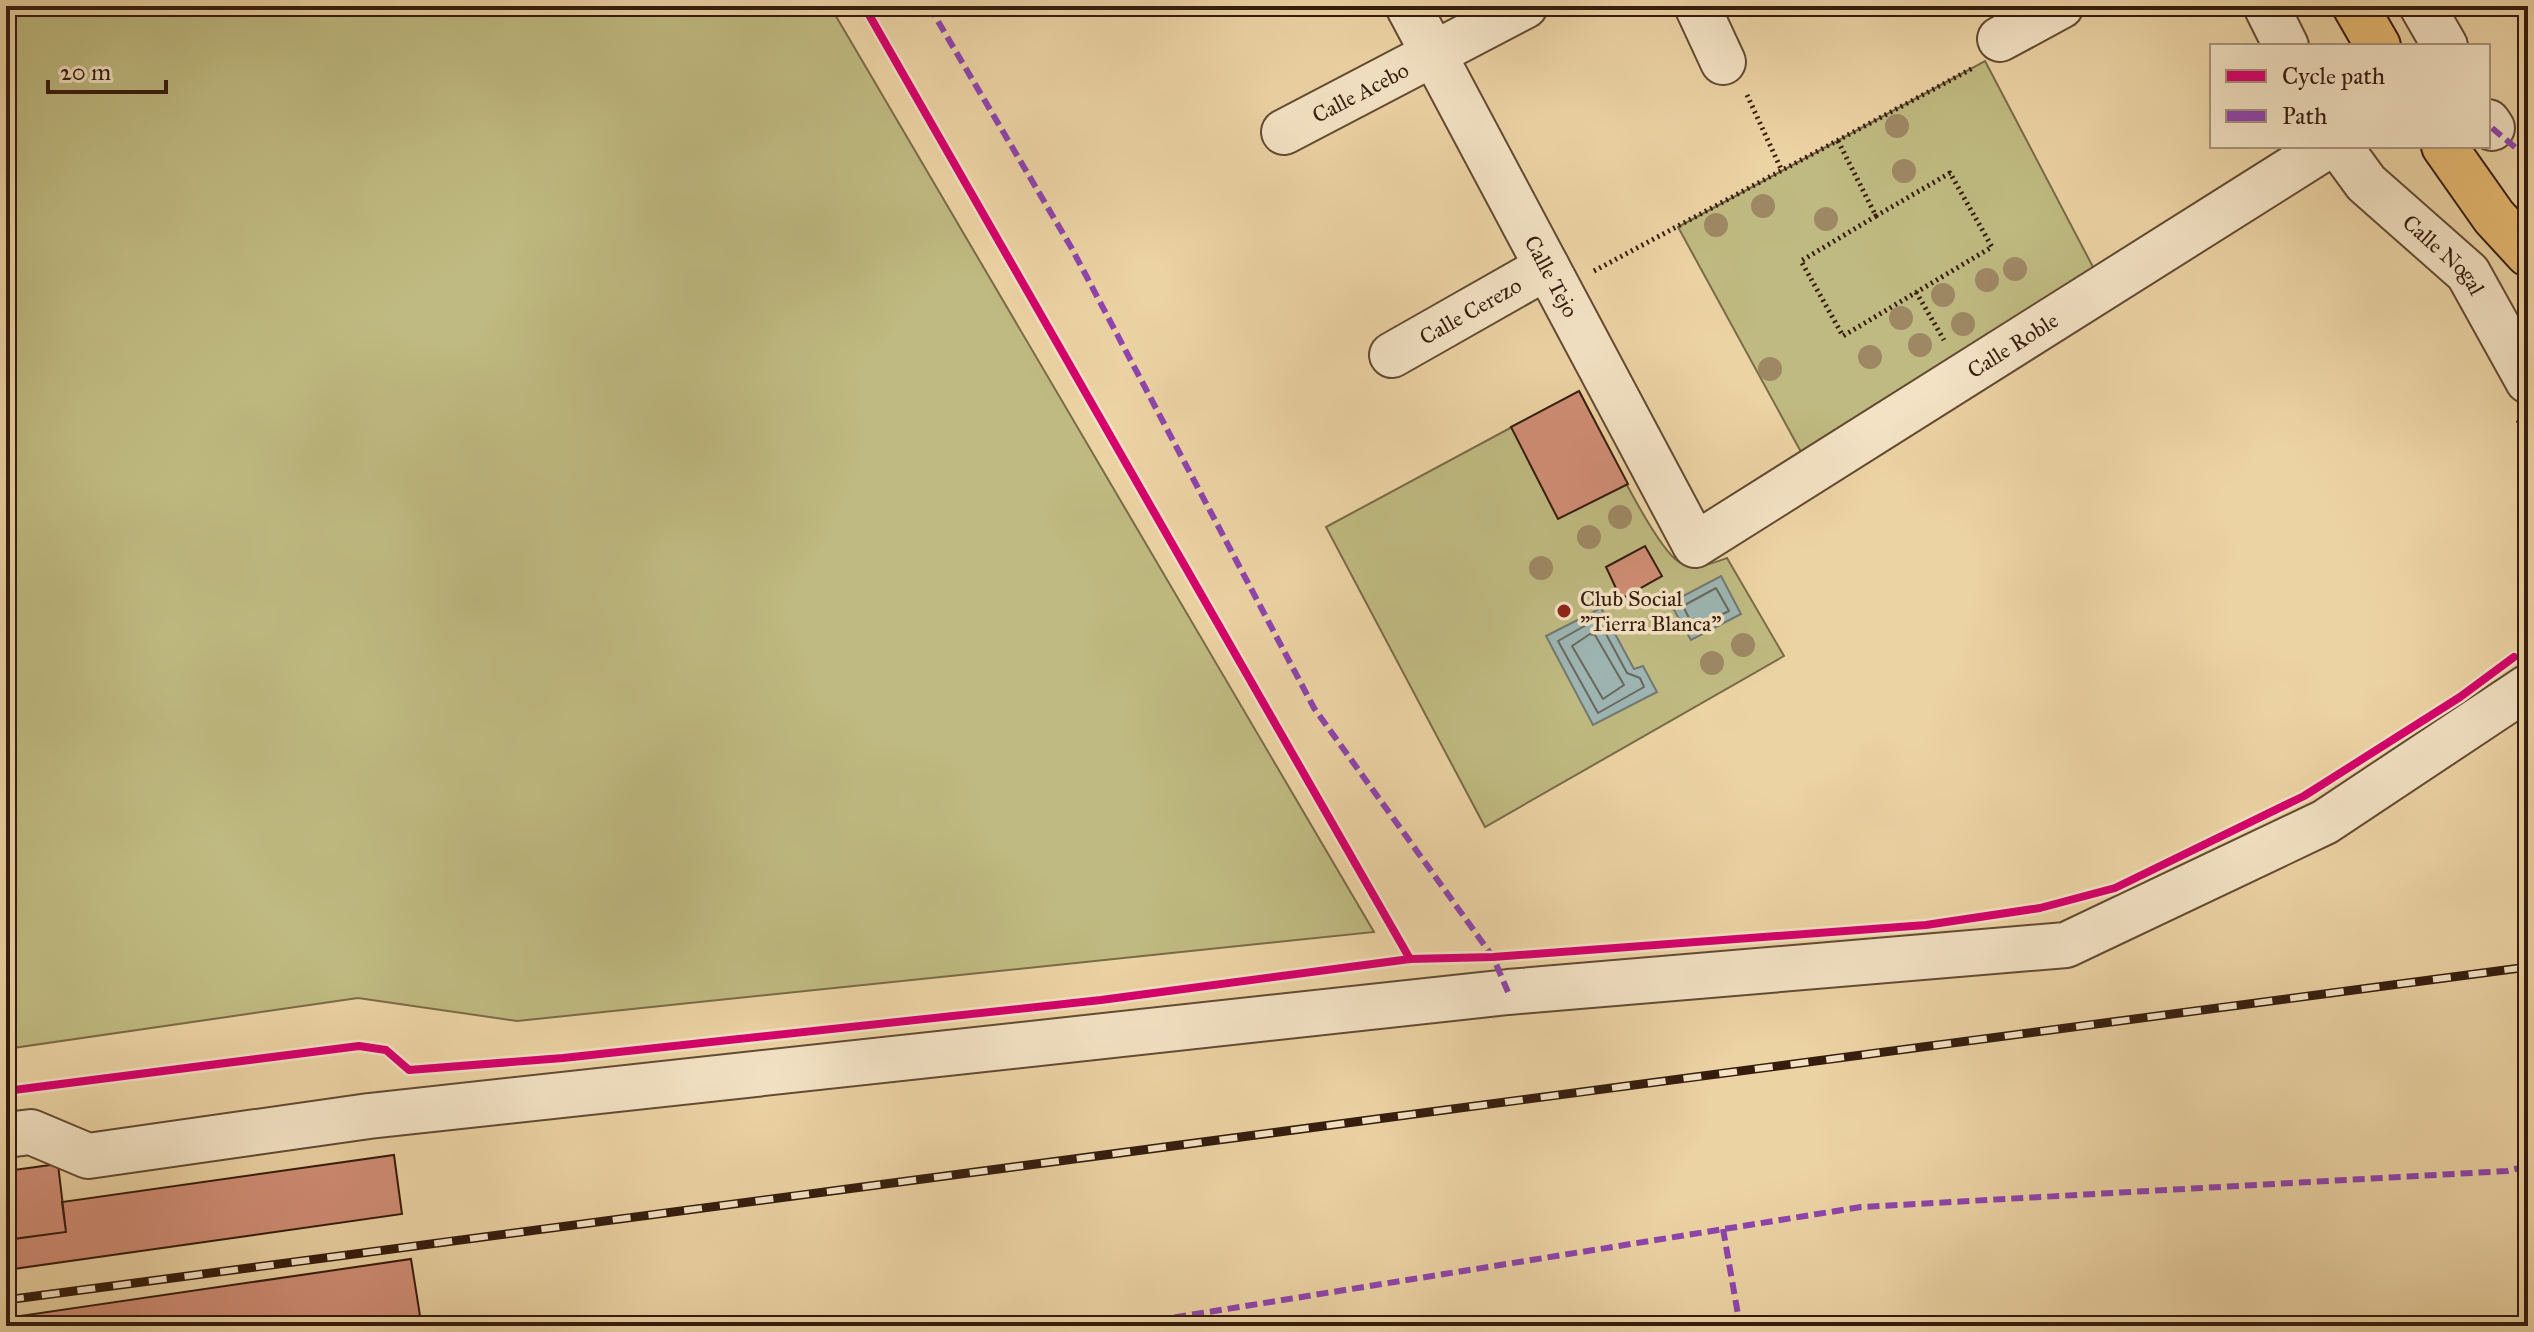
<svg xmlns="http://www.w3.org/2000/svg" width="2534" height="1332" viewBox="0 0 2534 1332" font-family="'IM FELL Great Primer',serif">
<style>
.green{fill:#bfba81;stroke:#7a6b47;stroke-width:2}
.water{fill:#9db5b2;stroke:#737870;stroke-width:2}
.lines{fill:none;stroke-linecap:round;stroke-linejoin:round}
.shore{stroke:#696860;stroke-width:2}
.building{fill:#d18e76;stroke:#351c0d;stroke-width:2}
.minor-casing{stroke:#634a33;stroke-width:48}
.major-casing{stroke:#351c0d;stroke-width:48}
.path{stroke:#351c0d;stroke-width:5;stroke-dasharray:2 4;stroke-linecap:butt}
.minor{stroke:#f3e2c4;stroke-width:44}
.major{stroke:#e6ba72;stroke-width:44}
.rail-casing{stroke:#351c0d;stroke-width:9}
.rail{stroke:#f3e2c4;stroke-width:6;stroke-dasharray:18;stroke-linecap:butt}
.quiet{stroke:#8e44ad;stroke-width:6;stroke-dasharray:12 6;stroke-linecap:butt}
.cycleway-casing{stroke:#f3e2c4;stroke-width:13}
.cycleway{stroke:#d6006c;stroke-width:8}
.tree{fill:#9e8864}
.poi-dot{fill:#8f2418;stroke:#f3e2c4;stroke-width:3}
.labels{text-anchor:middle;stroke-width:7;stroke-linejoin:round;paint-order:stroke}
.street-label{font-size:22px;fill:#351c0d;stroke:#f3e2c4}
.poi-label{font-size:22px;fill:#351c0d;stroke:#f3e2c4;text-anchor:start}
</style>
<rect width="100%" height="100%" fill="#ecd3a4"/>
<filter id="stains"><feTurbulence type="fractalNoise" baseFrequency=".0025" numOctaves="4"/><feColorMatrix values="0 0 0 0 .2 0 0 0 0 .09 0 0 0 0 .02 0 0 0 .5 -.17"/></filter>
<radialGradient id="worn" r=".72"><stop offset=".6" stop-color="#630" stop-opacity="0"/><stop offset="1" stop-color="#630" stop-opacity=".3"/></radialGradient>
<path class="green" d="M 6,6 L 830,6 L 1374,932 L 517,1021 L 358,998 L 6,1049 Z
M 1985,61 L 2104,288 L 1812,472 L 1678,227 Z
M 1579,391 C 1597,425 1653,546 1679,562 C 1694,571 1713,563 1727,558 L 1784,656 L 1485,827 L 1326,527 Z"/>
<path class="water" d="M 1721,576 L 1741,614 L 1691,640 L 1670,603 Z
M 1601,608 L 1634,669 L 1643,666 L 1657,692 L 1593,725 L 1546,636 Z"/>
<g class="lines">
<path class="shore" d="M 1716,588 L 1729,611 L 1694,628 L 1683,606 Z
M 1595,620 L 1599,621 L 1627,673 L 1640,678 L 1644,687 L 1598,713 L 1558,641 Z
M 1590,634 L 1595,635 L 1624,685 L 1603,699 L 1572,646 Z"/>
</g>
<path class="building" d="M 1579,391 L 1628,484 L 1558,519 L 1511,427 Z
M 1645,546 L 1662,576 L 1621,599 L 1606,567 Z
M 394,1155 L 402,1214 L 6,1270 L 6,1240 L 66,1232 L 62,1202 Z
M 58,1164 L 66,1232 L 6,1240 L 6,1171 Z
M 411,1259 L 421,1322 L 396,1326 L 6,1326 L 6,1318 Z"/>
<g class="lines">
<defs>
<g id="minor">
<path id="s1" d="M 1408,6 L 1695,545 L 2328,146"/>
<path d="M 1697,6 L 1723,62"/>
<path d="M 2266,6 L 2286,46"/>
<path d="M 2422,6 L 2445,46"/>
<path d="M 2000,39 L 2061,6"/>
<path d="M 2488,122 L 2492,128"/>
<path id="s2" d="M 1284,132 L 1525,6"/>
<path id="s3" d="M 2339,146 L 2366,183 L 2468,273 L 2528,381"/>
<path id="s4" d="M 1392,355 L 1547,267"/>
<path d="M 6,1135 L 31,1132 L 88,1156 L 369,1116 L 1508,992 L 2066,945 L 2325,822 L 2528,687"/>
</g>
<path id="major" d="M 2355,6 L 2378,46
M 2444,146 L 2494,217 L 2528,254"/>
</defs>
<use href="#minor" class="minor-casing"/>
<use href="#major" class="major-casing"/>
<path class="path" d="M 1747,95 L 1782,171
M 1838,141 L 1876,216 L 1801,261 L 1843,336 L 1992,247 L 1950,173 L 1876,216
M 1594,271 L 1973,68
M 1916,292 L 1944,340
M 2518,420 L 2528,439"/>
<use href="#minor" class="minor"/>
<use href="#major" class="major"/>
<defs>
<path id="rail" d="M 6,1300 L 2528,967"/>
</defs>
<use href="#rail" class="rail-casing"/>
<use href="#rail" class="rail"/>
<path class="quiet" d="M 929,6 L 1071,247 L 1314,708 L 1493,957 L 1508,992
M 2492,128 L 2528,158
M 1723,1229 L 1740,1326
M 1121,1326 L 1861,1207 L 2507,1171 L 2528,1166"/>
<defs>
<path id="cycleway" d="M 864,6 L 1410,959
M 6,1091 L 359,1046 L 386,1050 L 409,1070 L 563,1058 L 1101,1000 L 1410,959 L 1493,957 L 1926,925 L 2040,908 L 2115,888 L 2304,796 L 2460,697 L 2514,657"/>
</defs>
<use href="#cycleway" class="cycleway-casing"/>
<use href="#cycleway" class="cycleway"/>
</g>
<g class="tree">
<circle cx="1897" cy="126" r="12"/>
<circle cx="1904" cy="171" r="12"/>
<circle cx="1763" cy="206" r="12"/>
<circle cx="1826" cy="219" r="12"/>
<circle cx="1716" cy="225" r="12"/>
<circle cx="2015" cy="269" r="12"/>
<circle cx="1987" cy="280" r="12"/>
<circle cx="1943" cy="295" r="12"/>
<circle cx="1901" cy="318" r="12"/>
<circle cx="1963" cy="324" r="12"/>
<circle cx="1920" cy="345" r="12"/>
<circle cx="1870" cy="357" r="12"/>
<circle cx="1770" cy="369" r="12"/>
<circle cx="1620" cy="517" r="12"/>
<circle cx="1589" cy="537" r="12"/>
<circle cx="1541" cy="568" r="12"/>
<circle cx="1743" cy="645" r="12"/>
<circle cx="1712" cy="663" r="12"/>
</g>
<circle class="poi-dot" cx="1564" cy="611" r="8"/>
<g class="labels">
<g class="street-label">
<text dy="8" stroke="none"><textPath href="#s2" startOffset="86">Calle Acebo</textPath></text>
<text dy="8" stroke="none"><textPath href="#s3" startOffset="152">Calle Nogal</textPath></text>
<text dy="8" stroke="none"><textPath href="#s1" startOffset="306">Calle Tejo</textPath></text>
<text dy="8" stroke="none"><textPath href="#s4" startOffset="90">Calle Cerezo</textPath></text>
<text dy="8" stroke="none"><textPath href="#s1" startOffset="986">Calle Roble</textPath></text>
</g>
<g class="poi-label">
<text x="1580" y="606">Club Social<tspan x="1580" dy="25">"Tierra Blanca"</tspan></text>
</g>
</g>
<rect width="2534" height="1332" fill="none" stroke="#ecd3a4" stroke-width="32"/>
<rect x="8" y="8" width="2518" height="1316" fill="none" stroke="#351c0d" stroke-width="4"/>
<rect x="16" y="16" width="2502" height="1300" fill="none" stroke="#351c0d" stroke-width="2"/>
<rect x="2210" y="44" width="280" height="104" fill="#f3e2c4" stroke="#a7937b" stroke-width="2"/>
<rect x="2226" y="70" width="40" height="12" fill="#d6006c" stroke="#a7937b" stroke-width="2"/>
<text x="2282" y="84" font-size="24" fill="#351c0d">Cycle path</text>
<rect x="2226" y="110" width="40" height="12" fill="#8e44ad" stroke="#a7937b" stroke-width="2"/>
<text x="2282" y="124" font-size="24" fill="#351c0d">Path</text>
<path d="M48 80v12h118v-12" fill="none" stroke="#351c0d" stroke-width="4"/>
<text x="60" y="80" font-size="24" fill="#351c0d" stroke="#f3e2c4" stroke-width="6" paint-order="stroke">20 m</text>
<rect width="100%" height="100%" filter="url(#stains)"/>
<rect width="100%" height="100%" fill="url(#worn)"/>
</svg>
